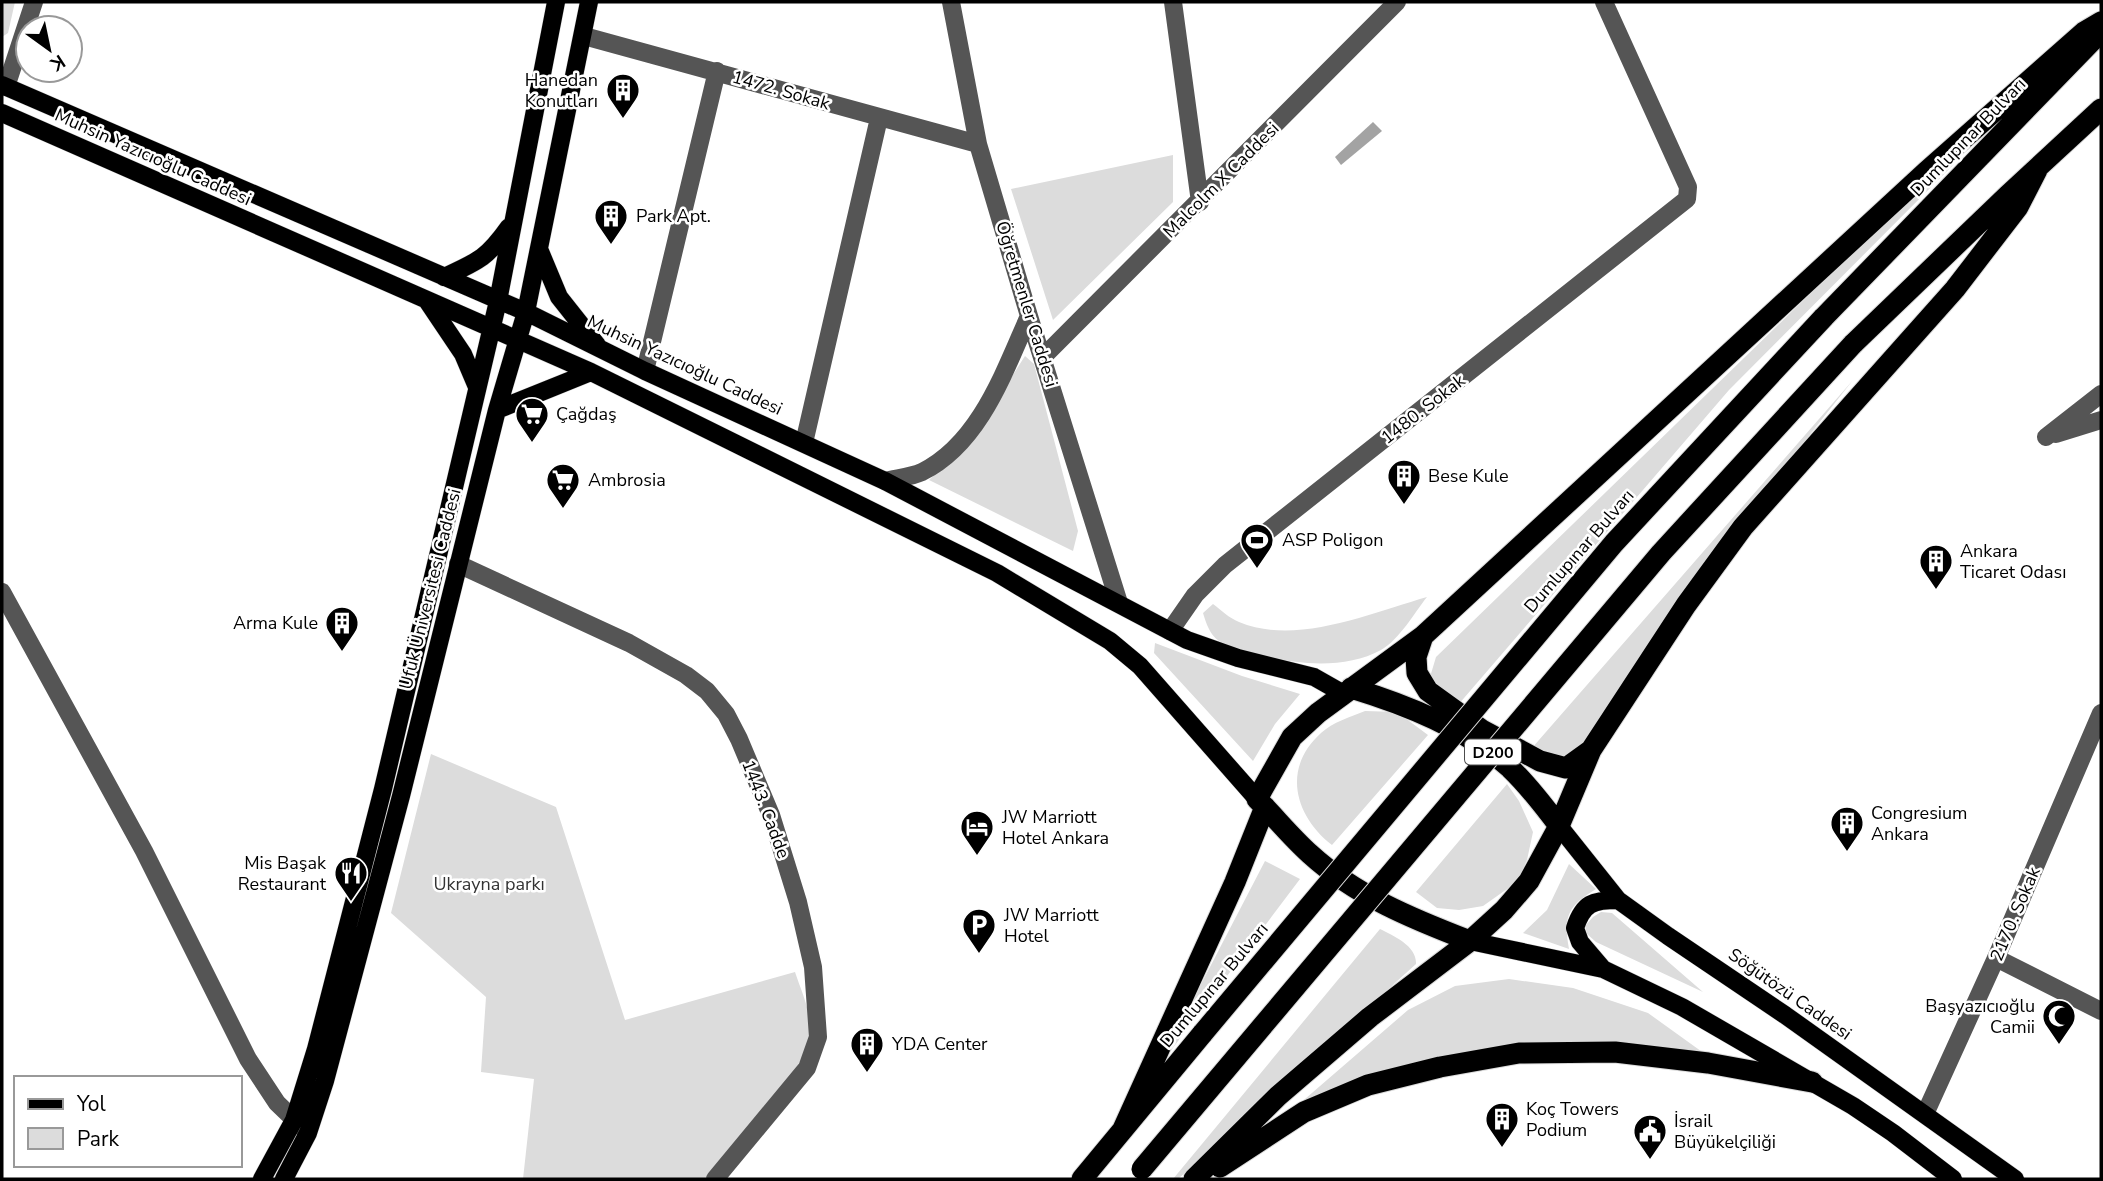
<svg xmlns="http://www.w3.org/2000/svg" width="2103" height="1181" viewBox="0 0 2103 1181" font-family="'Nunito Sans',sans-serif">
<style>
.green{fill:#dcdcdc}
.water{fill:#a3a3a3}
.lines{fill:none;stroke-linecap:round;stroke-linejoin:round}
.major-casing{stroke:#dbdbdb;stroke-width:19}
.highway-casing{stroke:#dbdbdb;stroke-width:23}
.minor{stroke:#555;stroke-width:18}
.major{stroke:#000;stroke-width:18}
.highway{stroke:#000;stroke-width:21}
.highway-bridge-casing{stroke:#dbdbdb;stroke-width:23;stroke-linecap:butt}
.highway-bridge{stroke:#000;stroke-width:21}
.labels{text-anchor:middle;stroke-width:5;stroke-linejoin:round;paint-order:stroke}
.shield{fill:#fff;stroke:#4c4c4c;stroke-width:2}
.shield-label{font-size:16px;font-weight:bold;fill:#000}
.poi-label{font-size:18px;fill:#000;stroke:#fff;text-anchor:start}
.street-label{font-size:18px;fill:#000;stroke:#fff}
.park-label{font-size:18px;fill:#333;stroke:#fff}
</style>
<rect width="100%" height="100%" fill="#fff"/>
<path class="green" d="M 2,2 L 15,2 L 8,33 L 2,37 Z
M 1173,155 L 1173,202 L 1053,320 L 1011,189 Z
M 1947,161 L 1954,164 L 1729,390 L 1458,705 L 1438,693 L 1430,677 L 1436,657 Z
M 1025,356 L 1034,364 L 1078,531 L 1073,551 L 929,480 L 973,437 Z
M 1853,380 L 1699,575 L 1591,743 L 1561,759 L 1532,748 Z
M 1427,597 C 1414,613 1400,639 1381,650 C 1343,671 1289,664 1249,652 C 1240,649 1227,646 1219,641 C 1210,635 1206,623 1203,613 L 1213,604 C 1221,610 1229,618 1239,622 C 1296,646 1371,613 1427,597 Z
M 1155,643 L 1242,676 L 1300,694 L 1275,724 L 1253,761 L 1154,653 Z
M 1365,711 L 1397,712 L 1428,735 L 1332,845 C 1294,815 1282,768 1321,733 C 1333,722 1350,717 1365,711 Z
M 431,754 L 556,807 L 625,1020 L 795,972 C 801,990 810,1010 811,1029 C 813,1062 734,1150 711,1179 L 523,1179 L 534,1079 L 481,1072 L 486,997 L 391,913 Z
M 1507,784 L 1519,801 L 1533,832 L 1527,860 L 1517,882 L 1483,906 L 1459,910 L 1437,908 L 1416,892 Z
M 1265,861 L 1300,879 L 1157,1069 Z
M 1569,864 L 1596,889 C 1568,906 1563,916 1569,949 L 1523,933 L 1547,910 Z
M 1601,912 L 1612,913 L 1703,992 L 1596,942 L 1587,934 L 1585,926 L 1593,917 Z
M 1380,929 C 1394,936 1417,946 1416,964 L 1178,1179 L 1173,1179 Z
M 1509,979 L 1573,988 L 1648,1013 L 1705,1054 L 1503,1046 L 1413,1063 L 1334,1089 L 1283,1118 L 1408,1010 L 1455,986 Z"/>
<path class="water" d="M 1373,122 L 1382,131 L 1341,165 L 1335,157 Z"/>
<g class="lines">
<defs>
<path id="major" d="M 2,85 L 526,312 L 645,371 L 885,481 L 1187,640 L 1238,658 L 1314,677 L 1344,694
M 2,113 L 591,372 L 997,573 L 1110,641 L 1140,666 L 1257,799
M 539,249 L 559,297 L 597,345
M 444,277 C 479,261 487,258 509,227
M 428,302 L 463,354 L 477,387
M 497,410 L 591,372
M 1559,826 L 1618,900 L 1668,936 L 1785,1015 L 2015,1179
M 1470,941 L 1603,969 L 1682,1007 L 1853,1106 L 1893,1133 L 1953,1179
M 1603,969 L 1580,942 L 1575,928 C 1583,903 1593,900 1618,900
M 262,1179 L 294,1120 L 316,1049 L 383,789 L 498,301 L 556,2
M 284,1179 L 308,1133 L 325,1081 L 401,796 L 497,410 L 526,312 L 589,2"/>
<path id="highway" d="M 1823,318 L 2092,41
M 1853,344 L 2008,195 L 2101,109
M 1423,636 L 1416,657 L 1417,673 L 1428,691 L 1482,730 L 1540,761 L 1566,768 L 1591,750
M 1351,688 C 1407,705 1465,728 1510,768 C 1528,785 1544,806 1559,826
M 1470,941 C 1413,919 1356,896 1310,854 C 1291,837 1275,817 1257,799 L 1292,737 L 1318,713 L 1423,636 L 1927,171 L 2084,32 L 2101,22
M 1123,1129 L 1235,882 L 1265,807
M 1220,1167 L 1304,1112 L 1368,1085 L 1440,1067 L 1519,1053 L 1615,1052 L 1708,1063 L 1812,1082
M 1082,1179 L 1203,1033
M 1194,1179 L 1278,1096 L 1370,1017 L 1470,941 L 1504,910 L 1529,881 L 1559,826 L 1591,750 L 1686,605 L 1743,527 L 1955,289 L 2018,207 L 2037,170"/>
</defs>
<use href="#major" class="major-casing"/>
<use href="#highway" class="highway-casing"/>
<path class="minor" d="M 951,2 L 978,144 L 1029,316 L 1119,603
M 1173,2 L 1200,202
M 584,36 L 978,144
M 6,87 L 34,2
M 1043,357 L 1397,2
M 645,371 L 717,71
M 2056,434 L 2101,420
M 2046,437 L 2101,394
M 804,443 L 879,118
M 885,481 C 897,478 911,477 922,472 C 980,443 1004,372 1029,316
M 458,564 L 629,643 L 686,675 L 707,691 L 726,714 L 739,739 L 771,815 L 798,902 L 813,967 L 818,1037 L 807,1068 L 715,1179
M 2,592 L 144,851 L 248,1059 L 277,1103 L 303,1128
M 1170,631 L 1195,595 L 1225,565 L 1687,199 L 1688,187 L 1604,2
M 1996,958 L 2101,1011
M 1925,1114 L 1996,958 L 2101,713"/>
<use href="#major" class="major"/>
<use href="#highway" class="highway"/>
<defs>
<path id="highway-bridge" d="M 1203,1033 L 1614,543 L 1823,318
M 1142,1169 L 1661,553 L 1853,344"/>
</defs>
<use href="#highway-bridge" class="highway-bridge-casing"/>
<use href="#highway-bridge" class="highway-bridge"/>
</g>
<defs>
<symbol id="building-pin" viewBox="-11 -11 22 30"><path d="M0 17L-7.5 6A9.5 9.5 0 1 1 7.5 6Z" fill="#000" stroke="#fff"/><path d="M-4-6H4V6H1V3H-1V6H-4ZM-2.5-4.3h1.7v1.8h-1.7ZM.8-4.3h1.7v1.8H.8ZM-2.5-1h1.7V.8h-1.7ZM.8-1h1.7V.8H.8Z" fill="#fff"/></symbol>
<symbol id="supermarket-pin" viewBox="-11 -11 22 30"><path d="M0 17L-7.5 6A9.5 9.5 0 1 1 7.5 6Z" fill="#000" stroke="#fff"/><path d="M-6-5.5h2.5l.6 2H6L4.5 2H-2.5L-4.4-4H-6ZM-1.5 3.2a1.3 1.3 0 1 0 .1 0ZM3 3.2a1.3 1.3 0 1 0 .1 0Z" fill="#fff"/></symbol>
<symbol id="stadium-pin" viewBox="-11 -11 22 30"><path d="M0 17L-7.5 6A9.5 9.5 0 1 1 7.5 6Z" fill="#000" stroke="#fff"/><path d="M0-5a6.5 5 0 1 0 0 10a6.5 5 0 1 0 0-10ZM-3.5-1.8h7v3.6h-7Z" fill="#fff"/></symbol>
<symbol id="hotel-pin" viewBox="-11 -11 22 30"><path d="M0 17L-7.5 6A9.5 9.5 0 1 1 7.5 6Z" fill="#000" stroke="#fff"/><path d="M-6-4.5h1.5V1H6V5H4.5V3h-9V5H-6ZM-4 0a1.8 1.8 0 1 1 3.6 0ZM.5 0V-2.5h3Q6-2.5 6 0Z" fill="#fff"/></symbol>
<symbol id="restaurant-pin" viewBox="-11 -11 22 30"><path d="M0 17L-7.5 6A9.5 9.5 0 1 1 7.5 6Z" fill="#000" stroke="#fff"/><path d="M-5-6h1v4h1v-4h1v4h1v-4h1v5L-1.5 .5V6h-2V.5L-5-1ZM5-6V6H3V1.5H1.5Q1.5-4 5-6Z" fill="#fff"/></symbol>
<symbol id="parking-pin" viewBox="-11 -11 22 30"><path d="M0 17L-7.5 6A9.5 9.5 0 1 1 7.5 6Z" fill="#000" stroke="#fff"/><path d="M-3.5-5.5H1a3.5 3.5 0 0 1 0 7H-1V5.5H-3.5ZM-1-3.4V-.6H.8a1.4 1.4 0 0 0 0-2.8Z" fill="#fff"/></symbol>
<symbol id="mosque-pin" viewBox="-11 -11 22 30"><path d="M0 17L-7.5 6A9.5 9.5 0 1 1 7.5 6Z" fill="#000" stroke="#fff"/><path d="M3.5-4.9A6 6 0 1 0 3.5 4.9A5 5 0 1 1 3.5-4.9Z" fill="#fff"/></symbol>
<symbol id="civic-pin" viewBox="-11 -11 22 30"><path d="M0 17L-7.5 6A9.5 9.5 0 1 1 7.5 6Z" fill="#000" stroke="#fff"/><path d="M-.6-6.5H3V-4.5H.6V-3L4-1V1h2V6H-6V1h2V-1L-.6-3ZM-1.2 2.5V6h2.4V2.5Z" fill="#fff"/></symbol>
</defs>
<g fill-rule="evenodd">
<use href="#building-pin" x="604" y="71" width="38" height="52"/>
<use href="#building-pin" x="592" y="197" width="38" height="52"/>
<use href="#supermarket-pin" x="513" y="395" width="38" height="52"/>
<use href="#building-pin" x="1385" y="457" width="38" height="52"/>
<use href="#supermarket-pin" x="544" y="461" width="38" height="52"/>
<use href="#stadium-pin" x="1238" y="521" width="38" height="52"/>
<use href="#building-pin" x="1917" y="542" width="38" height="52"/>
<use href="#building-pin" x="323" y="604" width="38" height="52"/>
<use href="#building-pin" x="1828" y="804" width="38" height="52"/>
<use href="#hotel-pin" x="958" y="808" width="38" height="52"/>
<use href="#restaurant-pin" x="332" y="854" width="38" height="52"/>
<use href="#parking-pin" x="960" y="906" width="38" height="52"/>
<use href="#mosque-pin" x="2040" y="997" width="38" height="52"/>
<use href="#building-pin" x="848" y="1025" width="38" height="52"/>
<use href="#building-pin" x="1483" y="1100" width="38" height="52"/>
<use href="#civic-pin" x="1631" y="1112" width="38" height="52"/>
</g>
<g class="labels">
<rect class="shield" x="1465" y="739.5" width="56" height="25" rx="5"/>
<g class="shield-label">
<text x="1493" y="758">D200</text>
</g>
<g class="poi-label">
<text x="598" y="86" text-anchor="end">Hanedan<tspan x="598" dy="21">Konutları</tspan></text>
<text x="636" y="222">Park Apt.</text>
<text x="556" y="420">Çağdaş</text>
<text x="1428" y="482">Bese Kule</text>
<text x="588" y="486">Ambrosia</text>
<text x="1282" y="546">ASP Poligon</text>
<text x="1960" y="557">Ankara<tspan x="1960" dy="21">Ticaret Odası</tspan></text>
<text x="318" y="629" text-anchor="end">Arma Kule</text>
<text x="1871" y="819">Congresium<tspan x="1871" dy="21">Ankara</tspan></text>
<text x="1002" y="823">JW Marriott<tspan x="1002" dy="21">Hotel Ankara</tspan></text>
<text x="326" y="869" text-anchor="end">Mis Başak<tspan x="326" dy="21">Restaurant</tspan></text>
<text x="1004" y="921">JW Marriott<tspan x="1004" dy="21">Hotel</tspan></text>
<text x="2035" y="1012" text-anchor="end">Başyazıcıoğlu<tspan x="2035" dy="21">Camii</tspan></text>
<text x="892" y="1050">YDA Center</text>
<text x="1526" y="1115">Koç Towers<tspan x="1526" dy="21">Podium</tspan></text>
<text x="1674" y="1127">İsrail<tspan x="1674" dy="21">Büyükelçiliği</tspan></text>
</g>
<g class="street-label">
<text transform="translate(781 90) rotate(16)" y="6">1472. Sokak</text>
<text transform="translate(1968 137) rotate(-46)" y="6">Dumlupınar Bulvarı</text>
<text transform="translate(153 157) rotate(24)" y="6">Muhsin Yazıcıoğlu Caddesi</text>
<text transform="translate(1221 180) rotate(-45)" y="6">Malcolm X Caddesi</text>
<text transform="translate(1027 304) rotate(73)" y="6">Öğretmenler Caddesi</text>
<text transform="translate(685 365) rotate(25)" y="6">Muhsin Yazıcıoğlu Caddesi</text>
<text transform="translate(1423 409) rotate(-38)" y="6">1480. Sokak</text>
<text transform="translate(1579 551) rotate(-49)" y="6">Dumlupınar Bulvarı</text>
<text transform="translate(430 589) rotate(-76)" y="6">Ufuk Üniversitesi Caddesi</text>
<text transform="translate(766 809) rotate(69)" y="6">1443. Cadde</text>
<text transform="translate(2015 914) rotate(-67)" y="6">2170. Sokak</text>
<text transform="translate(1214 985) rotate(-50)" y="6">Dumlupınar Bulvarı</text>
<text transform="translate(1790 994) rotate(35)" y="6">Söğütözü Caddesi</text>
</g>
<g class="park-label">
<text x="489" y="890">Ukrayna parkı</text>
</g>
</g>
<rect width="2103" height="1181" fill="none" stroke="#000000" stroke-width="7"/>
<rect x="14" y="1076" width="228" height="91" fill="#ffffff" stroke="#999999" stroke-width="2"/>
<rect x="28" y="1099" width="35" height="10" fill="#000000" stroke="#999999" stroke-width="2"/>
<text x="77" y="1111" font-size="21" fill="#000000">Yol</text>
<rect x="28" y="1128" width="35" height="21" fill="#dcdcdc" stroke="#999999" stroke-width="2"/>
<text x="77" y="1146" font-size="21" fill="#000000">Park</text>
<g transform="translate(49 49) rotate(147)"><circle r="33" fill="#ffffff" stroke="#999999" stroke-width="2"/>
<path d="M0-5L12 26L0 18L-12 26Z" fill="#000000"/>
<text y="-10" font-size="19" font-weight="bold" text-anchor="middle" fill="#000000">K</text>
</g>
</svg>
